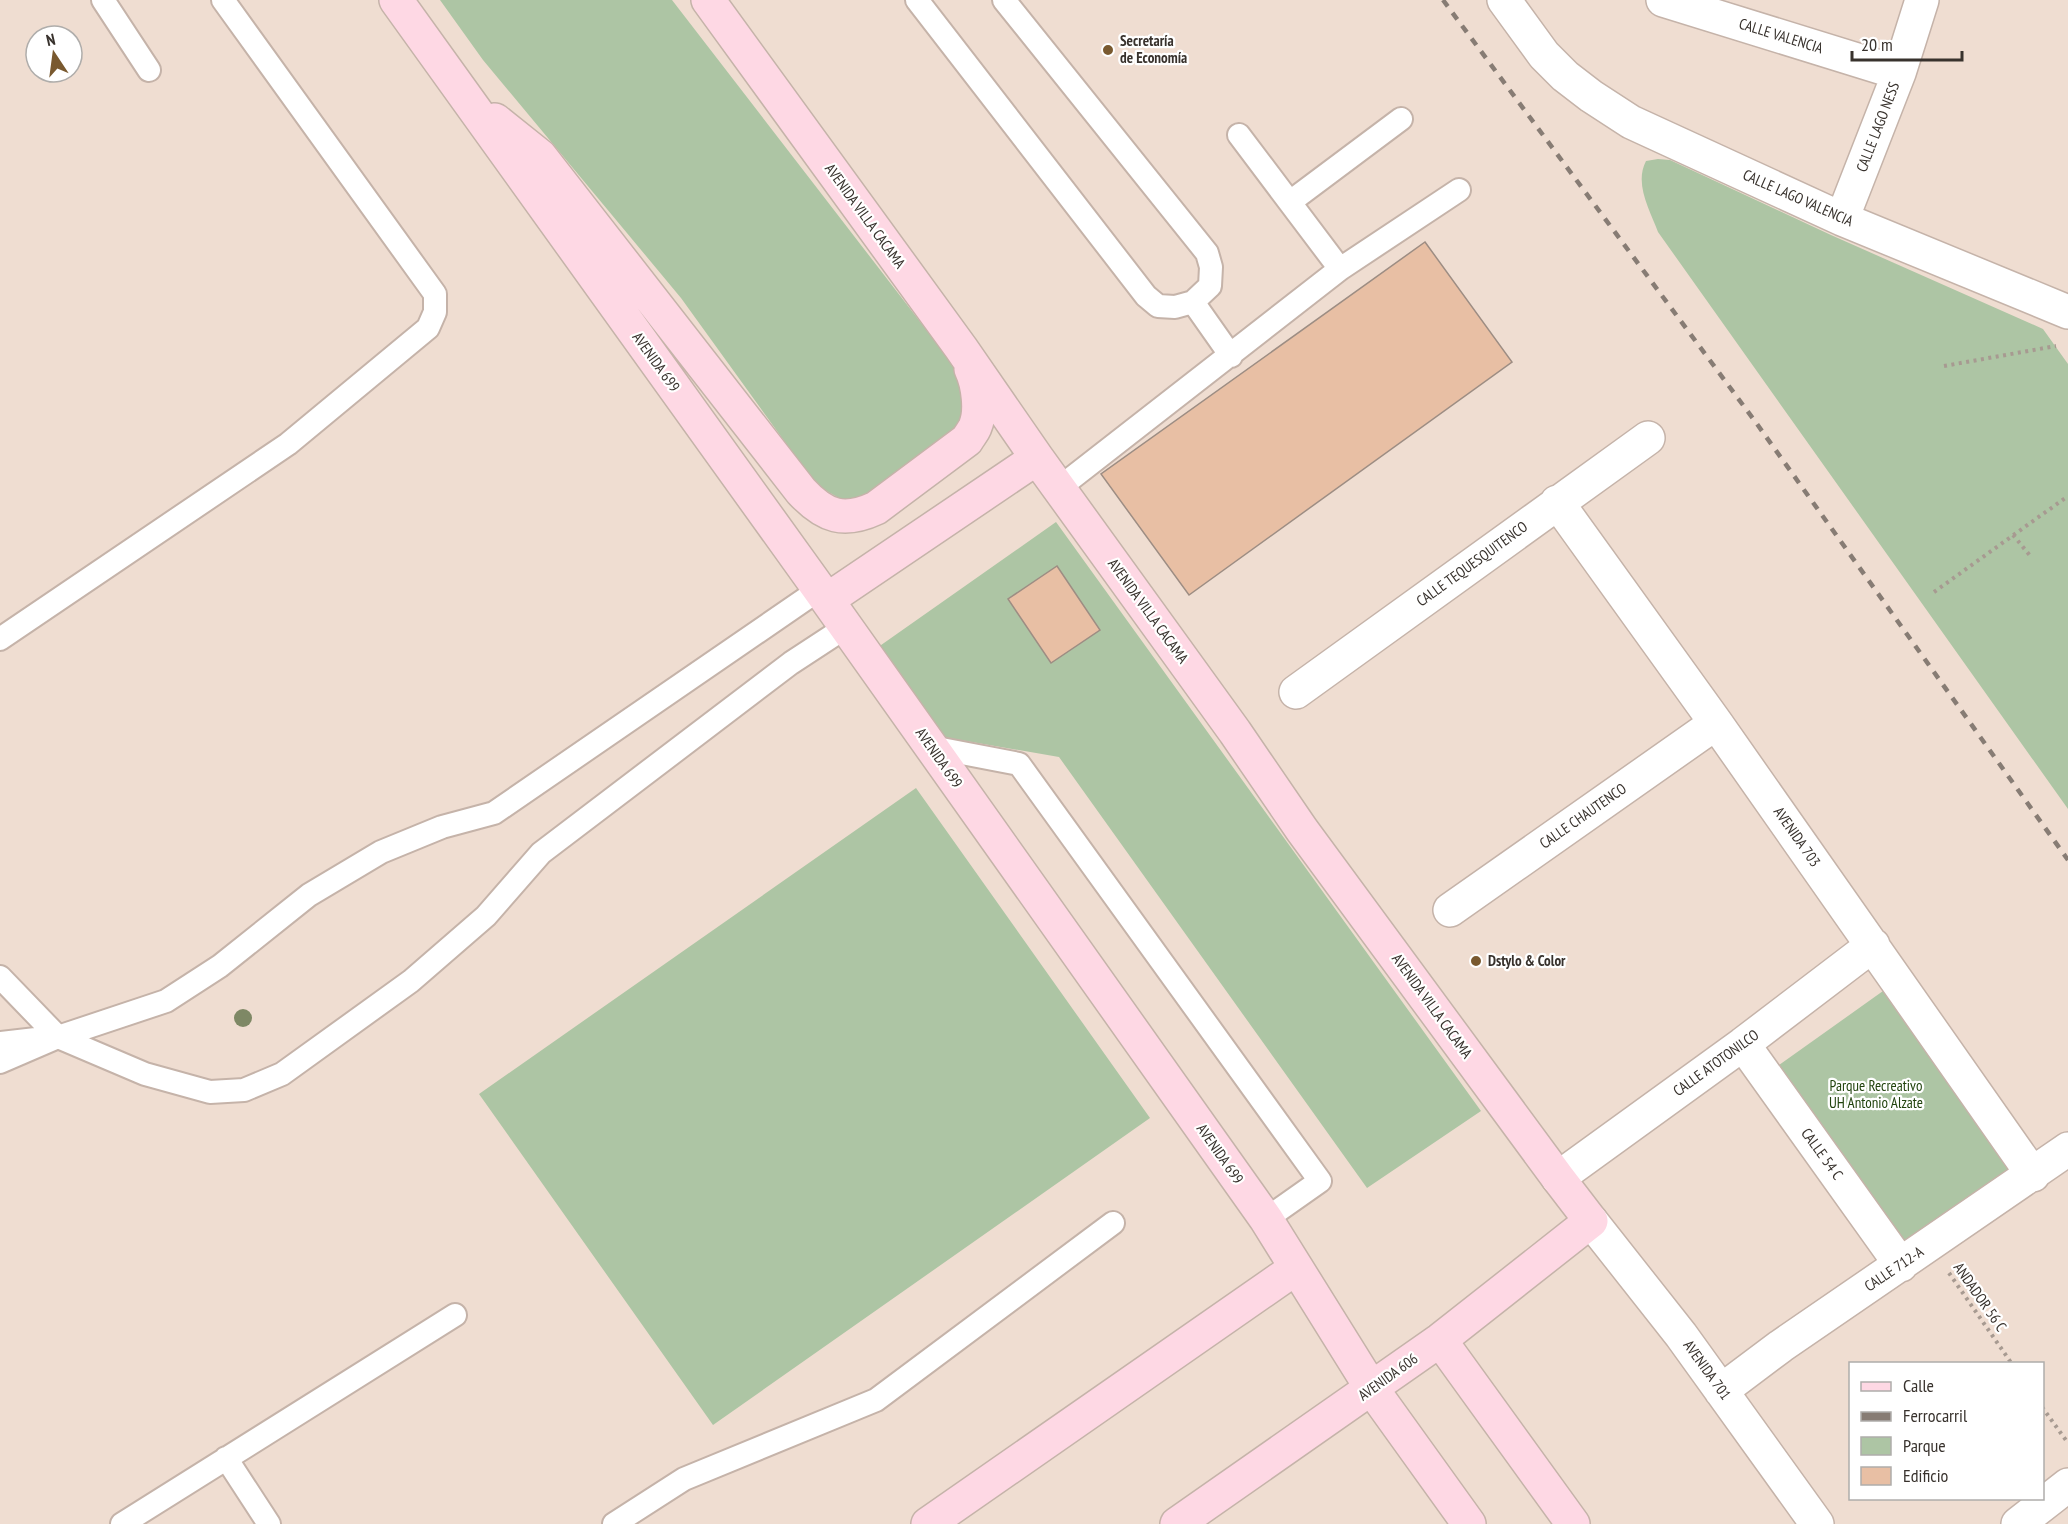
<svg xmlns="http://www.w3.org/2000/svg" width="2068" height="1524" viewBox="0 0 2068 1524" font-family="'PT Sans Narrow',sans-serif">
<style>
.green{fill:#adc5a4}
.building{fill:#e8bfa4;stroke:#9d8d83;stroke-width:1.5}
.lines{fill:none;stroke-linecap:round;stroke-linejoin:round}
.lane-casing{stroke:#c5b3a9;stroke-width:26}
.street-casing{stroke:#c5b3a9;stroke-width:36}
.secondary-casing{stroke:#c5b3a9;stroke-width:36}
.path{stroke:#a79a91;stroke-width:4;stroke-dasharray:3 4.5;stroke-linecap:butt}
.lane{stroke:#fff;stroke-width:22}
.street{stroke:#fff;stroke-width:33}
.secondary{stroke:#fed8e4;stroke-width:33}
.rail{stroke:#877c74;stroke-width:4.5;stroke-dasharray:8 8;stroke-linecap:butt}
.tree{fill:#7e8865}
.poi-dot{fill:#79592f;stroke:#fff;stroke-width:2}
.labels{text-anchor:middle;stroke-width:4.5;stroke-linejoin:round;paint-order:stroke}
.street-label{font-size:15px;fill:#38322d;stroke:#fff}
.poi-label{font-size:15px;font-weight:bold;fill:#38322d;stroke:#fff;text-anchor:start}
.park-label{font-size:15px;fill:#21430d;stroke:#fff}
</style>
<rect width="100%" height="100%" fill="#efddd1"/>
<path class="green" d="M 440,0 L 672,0 L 972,389 L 974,416 L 870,500 L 846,502 L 816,485 L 681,298 L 483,60 Z
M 1658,159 L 1670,160 L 1831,235 L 2043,329 L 2068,364 L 2068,809 L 1658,232 C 1650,210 1634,184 1646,161 Z
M 1056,522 L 1481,1111 L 1367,1188 L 1059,757 L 937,736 L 874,650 Z
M 916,788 L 1150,1118 L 713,1425 L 479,1094 Z
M 1883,991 L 2015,1177 L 1907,1254 L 1775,1068 Z"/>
<path class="building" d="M 1425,242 L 1512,362 L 1189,595 L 1101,474 Z
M 1057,566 L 1100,630 L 1051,663 L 1008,599 Z"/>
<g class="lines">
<defs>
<path id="lane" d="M 103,0 L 149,70
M 917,0 L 1146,296 L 1158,306 L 1175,307 L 1193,302 L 1210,286 L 1211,267 L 1207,253 L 1004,0
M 1239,135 L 1340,269
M 1290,202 L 1401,119
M 1193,302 L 1231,356
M 1059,488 L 1340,269 L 1459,190
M 0,639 L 288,444 L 428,328 L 435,312 L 435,294 L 223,0
M 931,747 L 1019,764 L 1320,1181 L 1266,1219
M 0,977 L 58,1037 L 145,1074 L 210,1092 L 244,1090 L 282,1074 L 411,981 L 486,916 L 541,853 L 791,663 L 846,627
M 0,1043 L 36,1039
M 0,1062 L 58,1037 L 166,1001 L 220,966 L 309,895 L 381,852 L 442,827 L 494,813 L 820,589
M 226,1458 L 269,1524
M 122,1524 L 455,1315
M 614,1524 L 684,1479 L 876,1400 L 1113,1223"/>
<path id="street" d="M 1504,0 L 1544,55 L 1565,76 L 1591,96 L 1631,122 L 1842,219 L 2068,312
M 1663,0 L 1899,73
M 1842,219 L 1899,73 L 1922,0
M 1557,502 L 1716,723 L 2033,1175
M 1296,692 L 1648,438
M 1450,910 L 1716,723
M 1743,1044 L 1901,1265
M 1558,1178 L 1743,1044 L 1873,945
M 1591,1221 L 1681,1335 L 1817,1524
M 1721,1391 L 1781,1346 L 2068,1149
M 2018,1524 L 2068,1485"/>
<path id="secondary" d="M 396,0 L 827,600 L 1266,1219 L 1372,1389 L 1469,1524
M 708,0 L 961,348 L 1037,458 L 1235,732 L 1302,830 L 1558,1178 L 1591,1221 L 1440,1340 L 1177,1524
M 495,120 L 540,156 L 801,491 C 825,517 844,523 876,508 L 967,440 C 969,436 973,432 975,427 C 982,411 978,384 971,369
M 827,600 L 1037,458
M 1440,1340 L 1573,1524
M 928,1524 L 1296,1268"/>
</defs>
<use href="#lane" class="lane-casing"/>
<use href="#street" class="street-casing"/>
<use href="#secondary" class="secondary-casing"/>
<path class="path" d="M 1944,366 L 2056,346
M 2013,535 L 2032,558
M 1934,592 L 2068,496
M 1949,1273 L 2012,1364
M 2042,1407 L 2068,1443"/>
<use href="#lane" class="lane"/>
<use href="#street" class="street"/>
<use href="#secondary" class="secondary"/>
<path class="rail" d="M 1443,0 L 1757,424 L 2068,860"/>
</g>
<circle class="tree" cx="243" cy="1018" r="9"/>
<g class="poi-dot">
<circle cx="1108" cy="50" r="6"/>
<circle cx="1476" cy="961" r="6"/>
</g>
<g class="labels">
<g class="street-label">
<text transform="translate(1781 36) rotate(17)" y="5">CALLE VALENCIA</text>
<text transform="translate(1878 127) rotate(-69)" y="5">CALLE LAGO NESS</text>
<text transform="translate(1798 198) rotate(24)" y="5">CALLE LAGO VALENCIA</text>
<text transform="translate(865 216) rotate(54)" y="5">AVENIDA VILLA CACAMA</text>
<text transform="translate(656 362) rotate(54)" y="5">AVENIDA 699</text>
<text transform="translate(1472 564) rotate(-36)" y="5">CALLE TEQUESQUITENCO</text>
<text transform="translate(1148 611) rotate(54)" y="5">AVENIDA VILLA CACAMA</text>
<text transform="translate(939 758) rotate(55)" y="5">AVENIDA 699</text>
<text transform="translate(1583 816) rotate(-35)" y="5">CALLE CHAUTENCO</text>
<text transform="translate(1797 837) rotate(55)" y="5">AVENIDA 703</text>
<text transform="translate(1432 1006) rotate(54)" y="5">AVENIDA VILLA CACAMA</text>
<text transform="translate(1716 1063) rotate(-36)" y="5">CALLE ATOTONILCO</text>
<text transform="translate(1220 1154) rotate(55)" y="5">AVENIDA 699</text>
<text transform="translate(1822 1154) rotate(54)" y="5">CALLE 54 C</text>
<text transform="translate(1894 1269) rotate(-34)" y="5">CALLE 712-A</text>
<text transform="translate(1980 1297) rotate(55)" y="5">ANDADOR 56 C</text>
<text transform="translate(1707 1370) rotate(54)" y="5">AVENIDA 701</text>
<text transform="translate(1388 1377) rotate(-36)" y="5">AVENIDA 606</text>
</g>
<g class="poi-label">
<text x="1120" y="46">Secretaría<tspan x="1120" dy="17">de Economía</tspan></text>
<text x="1488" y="966">Dstylo &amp; Color</text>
</g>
<g class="park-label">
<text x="1876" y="1091">Parque Recreativo<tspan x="1876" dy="17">UH Antonio Alzate</tspan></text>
</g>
</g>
<rect x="1849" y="1362" width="195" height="138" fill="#ffffff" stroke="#afadab" stroke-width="1.5"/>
<rect x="1861" y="1382" width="30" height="9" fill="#fed8e4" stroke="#afadab" stroke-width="1.5"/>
<text x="1903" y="1392" font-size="18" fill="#38322d">Calle</text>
<rect x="1861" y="1412" width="30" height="9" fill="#877c74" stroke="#afadab" stroke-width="1.5"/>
<text x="1903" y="1422" font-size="18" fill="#38322d">Ferrocarril</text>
<rect x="1861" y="1437" width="30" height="18" fill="#adc5a4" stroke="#afadab" stroke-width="1.5"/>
<text x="1903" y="1452" font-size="18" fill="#38322d">Parque</text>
<rect x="1861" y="1467" width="30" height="18" fill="#e8bfa4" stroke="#afadab" stroke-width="1.5"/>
<text x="1903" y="1482" font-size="18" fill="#38322d">Edificio</text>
<g transform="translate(54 54) rotate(347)"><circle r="28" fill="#ffffff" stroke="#afadab" stroke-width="1.5"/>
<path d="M0-4.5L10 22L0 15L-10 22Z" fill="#79592f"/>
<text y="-9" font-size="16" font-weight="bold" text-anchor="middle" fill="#38322d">N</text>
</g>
<path d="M1852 51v9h110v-9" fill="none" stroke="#38322d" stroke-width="3"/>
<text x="1861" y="51" font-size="18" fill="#38322d" stroke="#ffffff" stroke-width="4.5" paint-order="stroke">20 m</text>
</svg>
